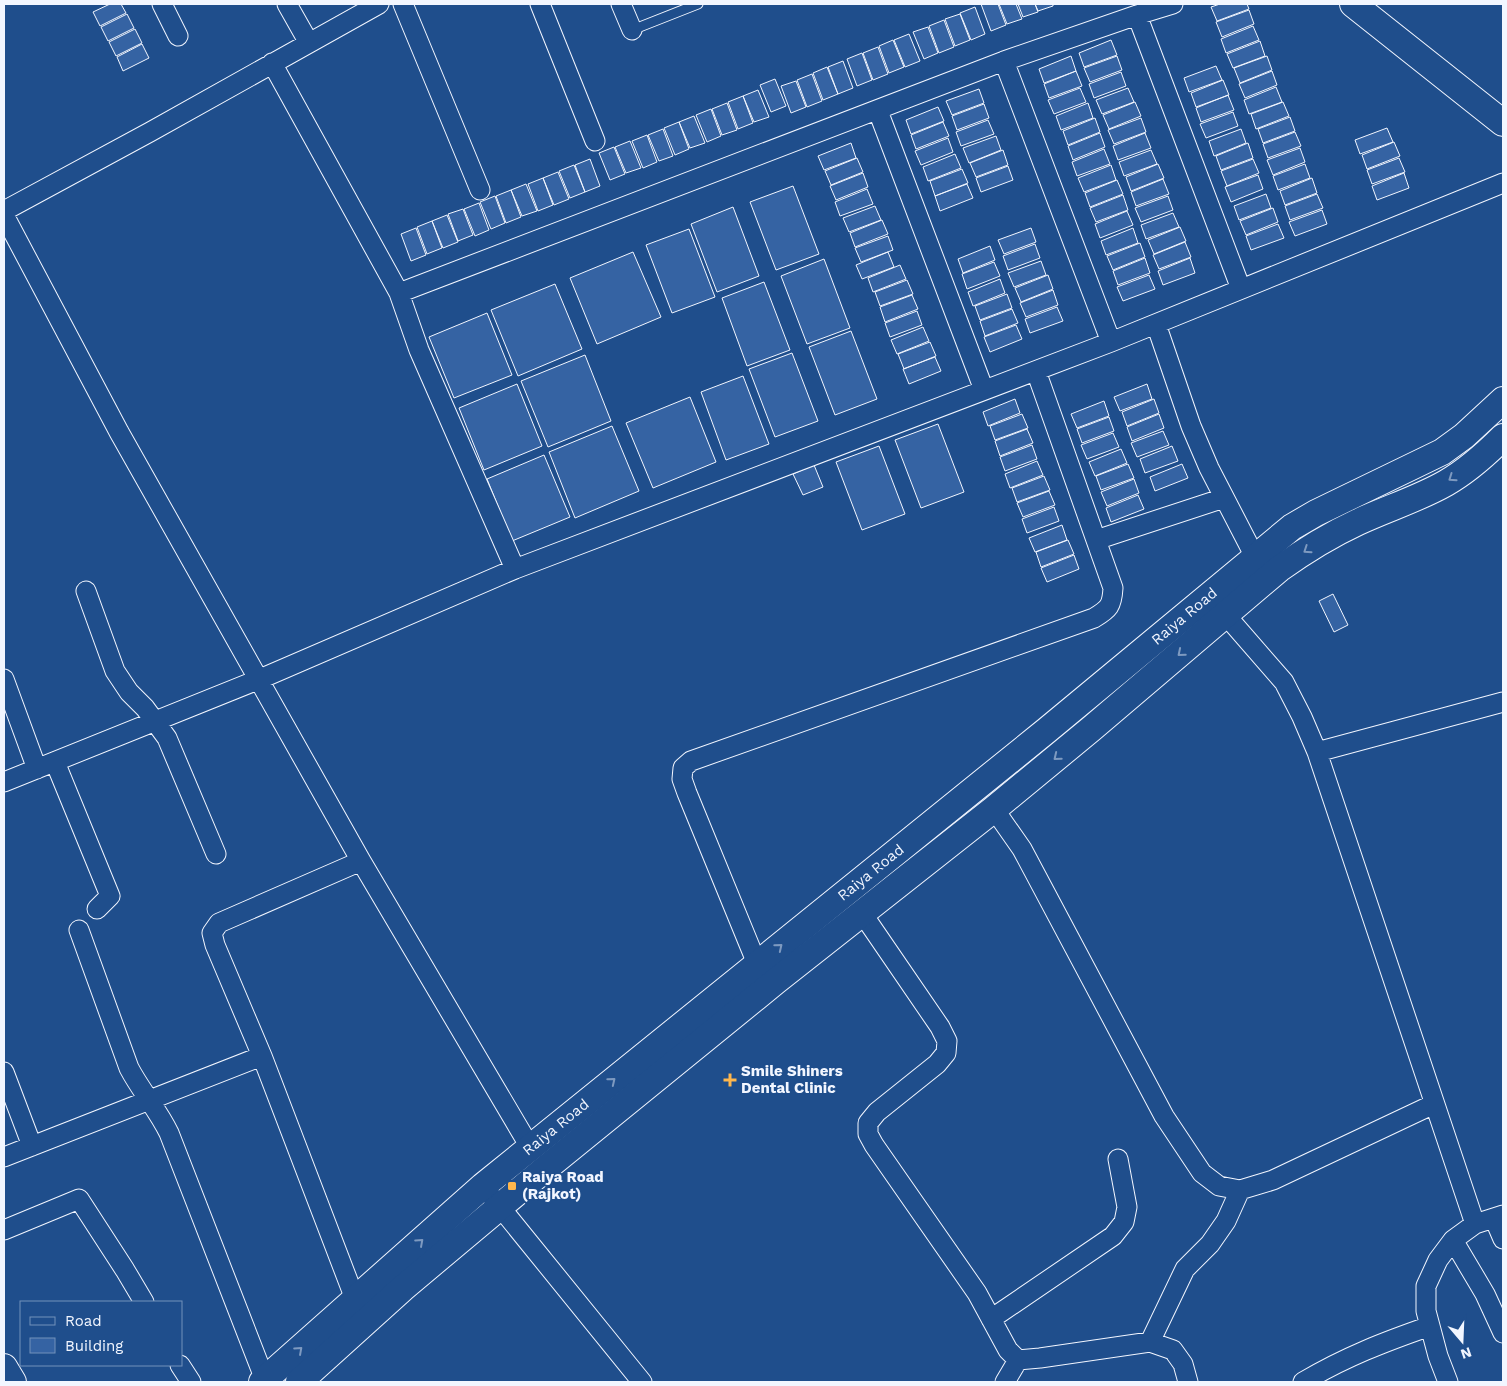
<svg xmlns="http://www.w3.org/2000/svg" width="1507" height="1386" viewBox="0 0 1507 1386" font-family="'Work Sans',sans-serif">
<style>
.building{fill:#3563a3;stroke:#f2f6ff}
.lines{fill:none;stroke-linecap:round;stroke-linejoin:round}
.lane-casing{stroke:#f2f6ff;stroke-width:11}
.street-casing{stroke:#f2f6ff;stroke-width:21}
.secondary-casing{stroke:#f2f6ff;stroke-width:28}
.lane{stroke:#1f4e8c;stroke-width:9}
.street{stroke:#1f4e8c;stroke-width:19}
.secondary{stroke:#1f4e8c;stroke-width:26}
.oneway{stroke:#7e9ac0}
.poi-dot{fill:#ffb74d;stroke:#1f4e8c;stroke-width:2}
.labels{text-anchor:middle;stroke-width:4;stroke-linejoin:round;paint-order:stroke}
.street-label{font-size:15px;fill:#f2f6ff;stroke:#1f4e8c}
.poi-label{font-size:15px;font-weight:bold;fill:#f2f6ff;stroke:#1f4e8c;text-anchor:start}
</style>
<rect width="100%" height="100%" fill="#1f4e8c"/>
<path class="building" d="M 110,4 L 121,4 L 126,13 L 100,26 L 93,12 Z
M 981,4 L 998,4 L 1006,25 L 991,31 Z
M 999,4 L 1016,4 L 1022,19 L 1007,24 Z
M 1018,4 L 1035,4 L 1038,12 L 1023,17 Z
M 1035,4 L 1053,4 L 1053,6 L 1038,11 Z
M 1220,4 L 1247,4 L 1249,9 L 1217,21 L 1211,7 Z
M 975,7 L 985,34 L 971,40 L 960,13 Z
M 1249,10 L 1254,24 L 1222,37 L 1216,22 Z
M 127,14 L 134,28 L 108,41 L 101,27 Z
M 960,14 L 970,40 L 955,46 L 945,19 Z
M 944,20 L 954,47 L 939,53 L 929,26 Z
M 1253,26 L 1259,40 L 1226,53 L 1221,39 Z
M 928,27 L 938,53 L 924,59 L 913,32 Z
M 135,29 L 142,43 L 116,56 L 109,42 Z
M 909,34 L 920,61 L 905,67 L 894,40 Z
M 893,40 L 904,67 L 889,73 L 879,46 Z
M 1111,40 L 1117,55 L 1084,67 L 1079,53 Z
M 1260,41 L 1265,56 L 1233,68 L 1227,54 Z
M 142,44 L 149,58 L 123,71 L 117,57 Z
M 878,47 L 888,74 L 873,80 L 863,53 Z
M 862,53 L 872,80 L 857,86 L 847,59 Z
M 1071,56 L 1076,71 L 1044,83 L 1039,69 Z
M 1117,56 L 1122,70 L 1090,82 L 1084,68 Z
M 1267,56 L 1272,70 L 1240,83 L 1234,68 Z
M 843,61 L 853,88 L 838,94 L 828,67 Z
M 1216,66 L 1222,80 L 1189,92 L 1184,78 Z
M 827,67 L 838,94 L 823,100 L 813,73 Z
M 1076,71 L 1082,86 L 1049,98 L 1044,84 Z
M 1272,71 L 1277,85 L 1245,98 L 1239,84 Z
M 1121,72 L 1126,86 L 1094,98 L 1089,84 Z
M 812,74 L 822,101 L 807,107 L 797,80 Z
M 775,79 L 786,106 L 771,112 L 760,85 Z
M 1223,80 L 1229,95 L 1196,107 L 1191,93 Z
M 796,81 L 806,107 L 791,113 L 781,86 Z
M 1276,87 L 1282,102 L 1249,114 L 1244,100 Z
M 1080,88 L 1086,102 L 1054,114 L 1048,100 Z
M 1128,88 L 1134,102 L 1102,114 L 1096,100 Z
M 979,89 L 984,103 L 952,115 L 946,101 Z
M 758,90 L 769,117 L 754,122 L 743,96 Z
M 1228,95 L 1234,110 L 1201,122 L 1196,108 Z
M 743,96 L 753,123 L 738,129 L 728,102 Z
M 1135,102 L 1141,116 L 1109,129 L 1103,115 Z
M 1283,102 L 1289,116 L 1256,129 L 1251,114 Z
M 727,103 L 737,130 L 722,135 L 712,109 Z
M 1088,103 L 1093,118 L 1061,130 L 1056,116 Z
M 984,104 L 989,118 L 957,130 L 952,116 Z
M 938,107 L 944,121 L 911,134 L 906,120 Z
M 711,109 L 721,136 L 707,142 L 696,115 Z
M 1233,112 L 1238,126 L 1206,138 L 1200,124 Z
M 694,116 L 705,143 L 690,148 L 679,122 Z
M 1290,117 L 1295,131 L 1263,143 L 1258,129 Z
M 1095,118 L 1100,132 L 1068,145 L 1063,131 Z
M 1141,118 L 1146,132 L 1114,144 L 1108,130 Z
M 988,120 L 994,134 L 961,146 L 956,132 Z
M 679,122 L 689,149 L 675,155 L 664,128 Z
M 943,122 L 949,136 L 916,149 L 911,135 Z
M 1387,128 L 1393,142 L 1360,154 L 1355,140 Z
M 663,129 L 673,156 L 659,161 L 648,135 Z
M 1241,129 L 1246,143 L 1214,156 L 1209,141 Z
M 1295,132 L 1301,146 L 1268,158 L 1263,144 Z
M 1100,133 L 1105,147 L 1073,160 L 1068,146 Z
M 1145,133 L 1151,148 L 1118,160 L 1113,146 Z
M 647,135 L 657,162 L 643,168 L 632,141 Z
M 996,136 L 1001,150 L 969,163 L 963,148 Z
M 948,138 L 953,152 L 921,165 L 915,151 Z
M 630,141 L 641,168 L 626,173 L 615,147 Z
M 1394,142 L 1400,156 L 1367,169 L 1362,155 Z
M 851,143 L 856,158 L 824,170 L 818,156 Z
M 1248,143 L 1253,158 L 1221,170 L 1216,156 Z
M 614,147 L 625,174 L 610,180 L 599,153 Z
M 1300,148 L 1305,162 L 1273,175 L 1267,160 Z
M 1104,149 L 1110,164 L 1077,176 L 1072,162 Z
M 1003,150 L 1008,165 L 976,177 L 970,163 Z
M 1151,150 L 1157,164 L 1124,176 L 1119,162 Z
M 955,154 L 961,168 L 928,181 L 923,167 Z
M 857,158 L 863,172 L 831,185 L 825,171 Z
M 1399,158 L 1405,172 L 1372,184 L 1367,170 Z
M 590,159 L 600,186 L 585,192 L 575,165 Z
M 1253,159 L 1259,173 L 1227,186 L 1221,171 Z
M 1158,164 L 1164,178 L 1131,191 L 1126,177 Z
M 1305,164 L 1310,178 L 1278,190 L 1273,176 Z
M 574,165 L 585,192 L 570,198 L 559,171 Z
M 1111,165 L 1116,180 L 1084,192 L 1078,178 Z
M 1008,166 L 1013,180 L 981,192 L 976,178 Z
M 962,169 L 968,183 L 935,196 L 930,181 Z
M 558,172 L 569,199 L 554,205 L 543,178 Z
M 863,173 L 868,187 L 836,200 L 830,186 Z
M 1404,173 L 1409,188 L 1377,200 L 1372,186 Z
M 1258,175 L 1263,189 L 1231,202 L 1225,187 Z
M 543,178 L 553,205 L 538,211 L 528,184 Z
M 1312,178 L 1317,193 L 1285,205 L 1280,191 Z
M 1163,179 L 1169,194 L 1136,206 L 1131,192 Z
M 1117,180 L 1123,194 L 1090,207 L 1085,193 Z
M 526,184 L 537,211 L 522,216 L 511,190 Z
M 967,184 L 973,198 L 940,211 L 935,196 Z
M 793,186 L 819,254 L 776,270 L 750,202 Z
M 867,189 L 873,204 L 840,216 L 835,202 Z
M 511,190 L 521,217 L 506,223 L 496,196 Z
M 1266,194 L 1271,208 L 1239,220 L 1234,206 Z
M 1317,194 L 1323,208 L 1290,220 L 1285,206 Z
M 1123,195 L 1128,210 L 1096,222 L 1090,208 Z
M 495,196 L 505,223 L 491,229 L 480,202 Z
M 1168,196 L 1173,210 L 1141,222 L 1135,208 Z
M 479,203 L 489,230 L 475,236 L 464,209 Z
M 875,206 L 881,220 L 849,232 L 843,218 Z
M 733,207 L 759,276 L 717,292 L 691,224 Z
M 1273,208 L 1278,222 L 1246,235 L 1240,221 Z
M 463,209 L 473,235 L 458,241 L 448,214 Z
M 1322,210 L 1327,224 L 1295,236 L 1289,222 Z
M 1127,211 L 1133,225 L 1100,238 L 1095,224 Z
M 1173,213 L 1179,227 L 1146,239 L 1141,225 Z
M 447,215 L 458,242 L 443,248 L 432,221 Z
M 882,220 L 888,234 L 855,247 L 850,233 Z
M 432,221 L 442,248 L 427,254 L 417,227 Z
M 1278,224 L 1284,238 L 1251,250 L 1246,236 Z
M 1180,227 L 1186,241 L 1154,254 L 1148,240 Z
M 416,228 L 426,255 L 411,261 L 401,234 Z
M 1031,228 L 1036,242 L 1004,254 L 998,240 Z
M 1133,228 L 1138,243 L 1106,255 L 1101,241 Z
M 689,229 L 715,297 L 672,313 L 646,245 Z
M 888,236 L 893,250 L 861,262 L 855,248 Z
M 1185,242 L 1191,257 L 1159,269 L 1153,255 Z
M 1140,243 L 1145,257 L 1113,270 L 1107,256 Z
M 1035,244 L 1040,258 L 1008,270 L 1003,256 Z
M 990,246 L 995,260 L 963,273 L 958,259 Z
M 633,252 L 661,317 L 597,344 L 570,278 Z
M 888,252 L 894,267 L 862,279 L 856,265 Z
M 1145,258 L 1150,273 L 1118,285 L 1113,271 Z
M 1190,258 L 1195,273 L 1163,285 L 1158,271 Z
M 824,259 L 850,328 L 807,344 L 781,276 Z
M 1041,261 L 1046,275 L 1014,287 L 1008,273 Z
M 994,262 L 1000,276 L 967,289 L 962,274 Z
M 900,265 L 906,279 L 873,292 L 868,278 Z
M 1048,275 L 1053,289 L 1021,302 L 1015,288 Z
M 1149,275 L 1155,289 L 1123,301 L 1117,287 Z
M 1000,279 L 1005,293 L 973,306 L 968,292 Z
M 907,280 L 913,294 L 880,306 L 875,292 Z
M 764,282 L 790,350 L 747,366 L 722,298 Z
M 555,284 L 582,349 L 518,376 L 491,310 Z
M 1053,290 L 1058,305 L 1026,317 L 1020,303 Z
M 1007,294 L 1012,308 L 980,320 L 975,306 Z
M 912,295 L 918,309 L 885,322 L 880,307 Z
M 1057,307 L 1063,321 L 1030,333 L 1025,319 Z
M 1012,309 L 1018,323 L 985,336 L 980,321 Z
M 917,311 L 922,325 L 890,337 L 885,323 Z
M 487,313 L 512,375 L 454,398 L 429,337 Z
M 1016,325 L 1022,339 L 990,352 L 984,337 Z
M 923,327 L 929,341 L 897,354 L 891,340 Z
M 851,331 L 877,399 L 835,415 L 809,347 Z
M 930,342 L 936,356 L 904,369 L 898,354 Z
M 792,353 L 818,421 L 775,437 L 749,369 Z
M 585,355 L 611,421 L 548,447 L 521,381 Z
M 935,357 L 941,371 L 909,384 L 903,369 Z
M 743,376 L 769,444 L 726,460 L 701,392 Z
M 517,384 L 542,446 L 484,470 L 459,408 Z
M 1147,384 L 1152,399 L 1120,411 L 1114,397 Z
M 690,397 L 716,462 L 653,488 L 626,423 Z
M 1015,399 L 1020,413 L 988,426 L 983,412 Z
M 1154,399 L 1159,413 L 1127,426 L 1122,412 Z
M 1104,401 L 1109,416 L 1077,428 L 1071,414 Z
M 1022,414 L 1028,428 L 995,440 L 990,426 Z
M 1159,414 L 1164,428 L 1132,441 L 1127,427 Z
M 1109,417 L 1114,431 L 1082,443 L 1077,429 Z
M 938,424 L 964,492 L 921,508 L 895,440 Z
M 612,426 L 639,491 L 575,518 L 549,452 Z
M 1027,429 L 1033,443 L 1000,456 L 995,441 Z
M 1163,431 L 1169,445 L 1137,457 L 1131,443 Z
M 1113,433 L 1119,447 L 1087,459 L 1081,445 Z
M 1032,445 L 1037,459 L 1005,471 L 1000,457 Z
M 879,446 L 905,514 L 862,530 L 836,462 Z
M 1172,446 L 1178,461 L 1145,473 L 1140,459 Z
M 1121,449 L 1127,463 L 1095,476 L 1089,462 Z
M 544,455 L 570,517 L 512,541 L 487,479 Z
M 1037,461 L 1043,475 L 1010,488 L 1005,474 Z
M 1128,464 L 1134,478 L 1101,490 L 1096,476 Z
M 1182,464 L 1188,478 L 1155,491 L 1150,477 Z
M 814,465 L 823,487 L 803,495 L 793,474 Z
M 1044,476 L 1050,490 L 1017,502 L 1012,488 Z
M 1134,479 L 1139,493 L 1107,506 L 1101,492 Z
M 1049,491 L 1055,505 L 1023,517 L 1017,503 Z
M 1138,495 L 1144,509 L 1111,522 L 1106,508 Z
M 1054,507 L 1059,521 L 1027,533 L 1022,519 Z
M 1062,525 L 1067,540 L 1035,552 L 1029,538 Z
M 1068,540 L 1074,554 L 1041,567 L 1036,552 Z
M 1074,555 L 1079,569 L 1047,582 L 1041,568 Z
M 1333,594 L 1348,625 L 1334,632 L 1319,601 Z"/>
<g class="lines">
<defs>
<path id="lane" d="M 632,30 L 698,4"/>
<path id="street" d="M 162,4 L 178,36
M 287,4 L 309,43
M 403,4 L 480,190
M 540,4 L 595,141
M 621,4 L 632,30
M 1137,15 L 1241,289
M 1004,61 L 1111,342
M 272,63 L 399,293 L 419,350 L 515,569
M 878,111 L 984,390
M 4,211 L 150,132 L 379,4
M 4,215 L 119,432 L 361,861 L 530,1147
M 399,293 L 1004,61 L 1137,15 L 1173,4
M 1156,324 L 1191,426 L 1209,468 L 1255,557
M 1096,540 L 1224,498
M 86,591 L 115,671 L 129,692 L 145,708 L 167,738 L 216,854
M 1217,605 L 1284,682 L 1302,717 L 1317,752 L 1475,1224
M 4,679 L 37,769
M 1317,752 L 1503,702
M 55,762 L 110,896 L 97,909
M 4,782 L 260,679 L 515,569 L 1111,342 L 1503,183
M 994,809 L 1022,849 L 1164,1116 L 1202,1173 L 1219,1186 L 1240,1190 L 1273,1180 L 1434,1104
M 862,913 L 940,1027 L 947,1041 L 946,1053 L 937,1064 L 877,1112 L 868,1123 L 868,1134 L 874,1145 L 977,1293 L 1008,1350 L 1018,1360 L 1040,1358 L 1150,1342 L 1173,1350 L 1183,1364 L 1188,1382
M 79,930 L 129,1068 C 141,1091 158,1110 169,1133 L 265,1380
M 762,976 L 687,793 L 682,779 L 683,768 L 691,761 L 1094,618 C 1109,609 1112,606 1113,588 L 1036,371
M 4,1072 L 32,1146
M 4,1157 L 262,1056
M 492,1197 L 642,1382
M 1494,1218 L 1503,1239
M 4,1230 L 79,1199 L 125,1270 L 144,1302
M 1453,1240 L 1485,1294 L 1503,1333
M 355,1299 L 262,1056 L 215,945 L 212,933 L 219,923 L 361,861
M 991,1319 L 1113,1236 L 1124,1222 L 1127,1207 L 1118,1159
M 1150,1342 L 1185,1269 L 1210,1244 L 1226,1221 L 1240,1190
M 180,1365 L 191,1382
M 1005,1382 L 1018,1360
M 1303,1382 C 1345,1357 1384,1342 1430,1326
M 1448,1382 L 1438,1356 L 1426,1311 L 1426,1286 L 1438,1260 L 1453,1240 L 1475,1224 L 1503,1215"/>
<g id="secondary">
<path d="M 1353,4 L 1503,123"/>
<path d="M 4,1367 L 13,1382"/>
<path id="s1" d="M 262,1382 L 483,1186 L 1046,731 L 1292,527 L 1316,513 L 1442,452 L 1464,436 L 1503,400"/>
<path d="M 299,1382 L 403,1288 L 546,1168 L 776,981 L 994,809 L 1091,729 L 1279,569 C 1304,551 1330,535 1358,522 C 1388,508 1418,499 1446,483 C 1467,471 1486,454 1503,437"/>
</g>
</defs>
<use href="#lane" class="lane-casing"/>
<use href="#street" class="street-casing"/>
<use href="#secondary" class="secondary-casing"/>
<use href="#lane" class="lane"/>
<use href="#street" class="street"/>
<use href="#secondary" class="secondary"/>
</g>
<defs><path id="oneway-chevron" d="M-2-3.5L2.5 0L-2 3.5" fill="none" stroke-width="1.6" stroke-linecap="round" stroke-linejoin="round" transform="scale(1.25)"/></defs>
<g class="oneway">
<use href="#oneway-chevron" transform="translate(1452 478) rotate(145)"/>
<use href="#oneway-chevron" transform="translate(1307 550) rotate(146)"/>
<use href="#oneway-chevron" transform="translate(1181 653) rotate(140)"/>
<use href="#oneway-chevron" transform="translate(1057 757) rotate(141)"/>
<use href="#oneway-chevron" transform="translate(779 947) rotate(-39)"/>
<use href="#oneway-chevron" transform="translate(612 1081) rotate(-39)"/>
<use href="#oneway-chevron" transform="translate(420 1242) rotate(-42)"/>
<use href="#oneway-chevron" transform="translate(299 1350) rotate(-42)"/>
</g>
<g class="poi-dot">
<path d="M727.5 1072.5h5v5h5v5h-5v5h-5v-5h-5v-5h5z"/>
<rect x="507" y="1181" width="10" height="10" rx="2.5"/>
</g>
<g class="labels">
<g class="street-label">
<text dy="5" stroke="none"><textPath href="#s1" startOffset="1199">Raiya Road</textPath></text>
<text dy="5" stroke="none"><textPath href="#s1" startOffset="794">Raiya Road</textPath></text>
<text dy="5" stroke="none"><textPath href="#s1" startOffset="389">Raiya Road</textPath></text>
</g>
<g class="poi-label">
<text x="741" y="1076">Smile Shiners<tspan x="741" dy="17">Dental Clinic</tspan></text>
<text x="522" y="1182">Raiya Road<tspan x="522" dy="17">(Rajkot)</tspan></text>
</g>
</g>
<rect width="1507" height="1386" fill="none" stroke="#f2f6ff" stroke-width="10"/>
<rect x="20" y="1301" width="162" height="65" fill="#1f4e8c" stroke="#7391ba"/>
<rect x="30" y="1317" width="25" height="8" fill="#1f4e8c" stroke="#7391ba"/>
<text x="65" y="1326" font-size="15" fill="#f2f6ff">Road</text>
<rect x="30" y="1338" width="25" height="15" fill="#3563a3" stroke="#7391ba"/>
<text x="65" y="1351" font-size="15" fill="#f2f6ff">Building</text>
<g transform="translate(1462 1341) rotate(161)" stroke="#1f4e8c" stroke-width="4" paint-order="stroke">
<path d="M0-4L9 19L0 12L-9 19Z" fill="#f2f6ff"/>
<text y="-8" font-size="14" font-weight="bold" text-anchor="middle" fill="#f2f6ff">N</text>
</g>
</svg>
